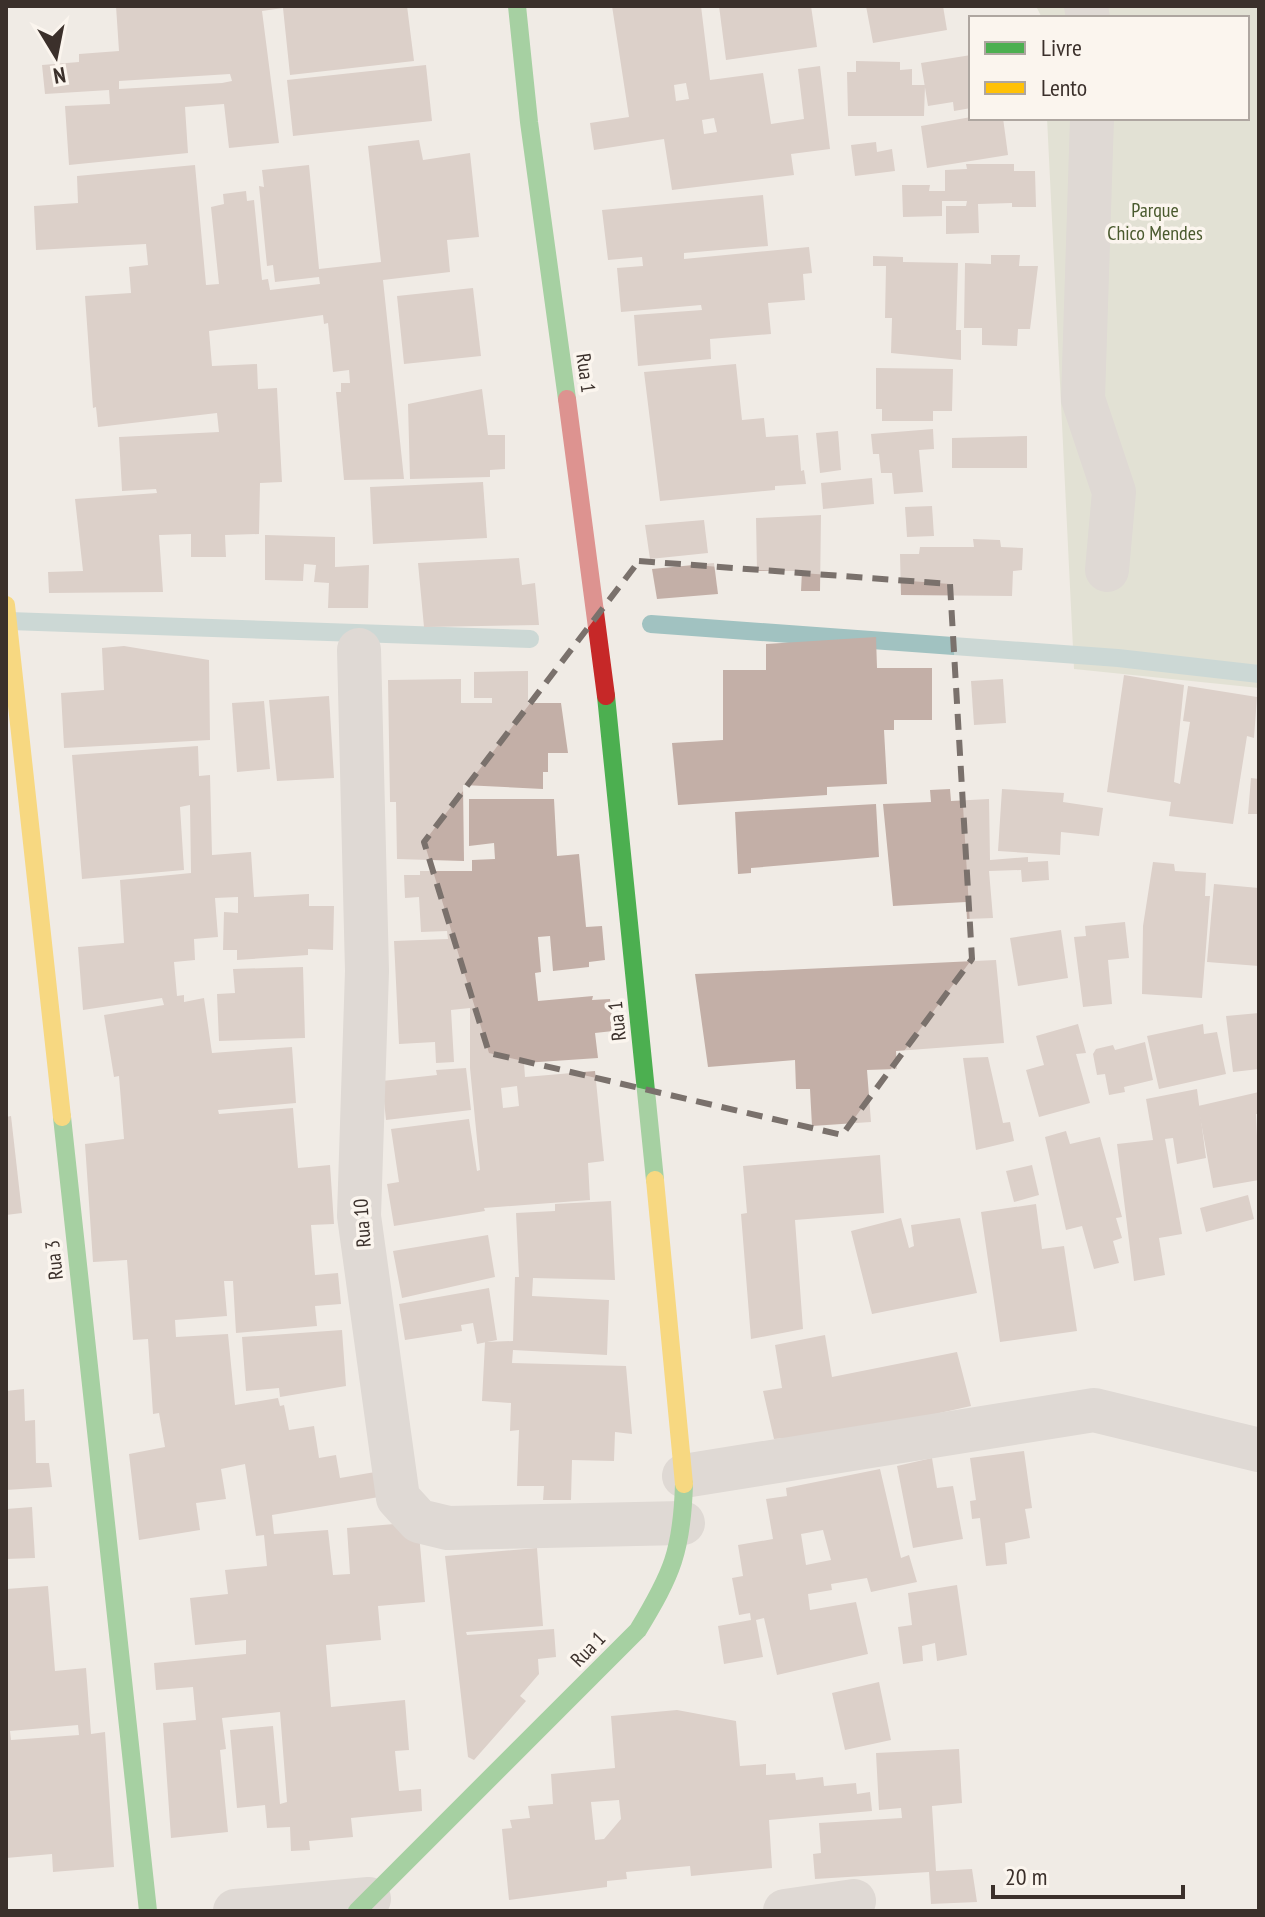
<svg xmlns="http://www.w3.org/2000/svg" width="1265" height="1917" viewBox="0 0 1265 1917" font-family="'PT Sans Narrow',sans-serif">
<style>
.green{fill:#d1d6bf}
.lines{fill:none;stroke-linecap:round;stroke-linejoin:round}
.stream{stroke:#a1c2c1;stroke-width:18}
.building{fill:#c3afa7;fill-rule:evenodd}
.street{stroke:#c9c3be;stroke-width:44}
.fast{stroke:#4caf50;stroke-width:18}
.slow{stroke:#ffc107;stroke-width:18}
.jam{stroke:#c62828;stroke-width:18}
.marked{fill:none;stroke:#7a716c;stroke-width:6;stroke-dasharray:16 10;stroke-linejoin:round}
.labels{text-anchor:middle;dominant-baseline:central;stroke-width:7;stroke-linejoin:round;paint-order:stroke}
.park-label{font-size:20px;fill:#4a5a2e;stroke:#fbf5ee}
.street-label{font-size:20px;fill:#3b302b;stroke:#fbf5ee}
</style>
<rect width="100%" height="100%" fill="#f0ebe5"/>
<path class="green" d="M1036,6H1259V688L1074,669L1047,118H1247V18H1042Z"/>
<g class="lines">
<g class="stream">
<path d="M9,621L530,639"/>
<path d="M651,624L1118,658L1259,674"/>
</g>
</g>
<g class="building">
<path d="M116,6H407L414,61L290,75L283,8L262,11L279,143L229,148L224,104L185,107L188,153L69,165L65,106L110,104L109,90L45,94L42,65L79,62V54L119,51ZM230,74L232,81L222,83L119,89V81Z"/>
<path d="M612,6H701L710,80L763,73L771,124L804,119L798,69L820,66L830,149L791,154L794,175L672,190L664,139L594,150L590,123L629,117ZM686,83L689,99L676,101L674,85ZM714,118L717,132L704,134L702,120Z"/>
<path d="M719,6H811L817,47L726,60Z"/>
<path d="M866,6H943L947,30L873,43Z"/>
<path d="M971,55V108L954,111L953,102L928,106L921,63Z"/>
<path d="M856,61L900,62V70L912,69V85H925L924,116H848L847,72H856Z"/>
<path d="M426,65L432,121L293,136L287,80Z"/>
<path d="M971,117L1003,118L1008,155L927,168L921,126Z"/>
<path d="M419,140L423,160L470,153L479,237L447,240L450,272L383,280L404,479L344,480L336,392H341V383H350L349,370L333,372L328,323L324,324L323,315L209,331L212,366L257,364L258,389L277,388L282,482L260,483L259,534L225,535L226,557H191V534L159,535L163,592L49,593L48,572L83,571L75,499L157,493L156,489L122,491L119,437L219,432L217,413L98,427L96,407L93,408L85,296L131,293L129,267L148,265L146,244L36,250L34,206L78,203L77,176L195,165L206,285L219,284L211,207L224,204L223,194L246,191L247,201L254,200L262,280L268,279L270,290L320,284L319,277L275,282L273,265L267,266L259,186L264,187L262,170L309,165L319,269L381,262L368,146Z"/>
<path d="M876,142L877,152L892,149L895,171L855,176L851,145Z"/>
<path d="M966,164H1014V171H1035L1036,207H1012V203L978,204L979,233L946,234V206H966L967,201H942V216L903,217L902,185H930L929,191H945V170L967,169Z"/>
<path d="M763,195L768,246L684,253V259L809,247L812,273L803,274L805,300L768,303L771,334L710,339L711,359L638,366L634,315L702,310L701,305L621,312L617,268L643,266L642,257L608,260L602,210Z"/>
<path d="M991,255H1020L1019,266H1038L1030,329H1018L1017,346L982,345V328H964L965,263L991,264Z"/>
<path d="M873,256L903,257V262L958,263L956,330H961V360L891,353L892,318H885L886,266H873Z"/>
<path d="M473,288L481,356L404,364L397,296Z"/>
<path d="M736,364L742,420L764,418L766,437L798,435L801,471L804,470L806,484L775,486V490L660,501L644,372Z"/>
<path d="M876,368L953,369L952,411H933V421H882V409H876Z"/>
<path d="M482,389L488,435H505V469L490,470V477L410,479L408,404Z"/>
<path d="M933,429L934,449L919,450L923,492L894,494L892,473H881L879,454H873L871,434Z"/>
<path d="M838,431L841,470L820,473L816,433Z"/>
<path d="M1027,436V468H952V438Z"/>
<path d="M872,478L874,504L823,509L821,483Z"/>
<path d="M483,482L487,538L373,544L370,487Z"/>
<path d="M932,506L934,536L907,537L905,507Z"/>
<path d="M821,515L820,591H801L802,571H757L756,518Z"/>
<path d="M704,520L708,553L650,559L645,525Z"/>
<path d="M265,535L335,537V567L369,565L368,608H328L329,583L314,582L316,565L304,564L303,581L265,580Z"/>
<path d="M973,539L1000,540L1001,547L1023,548L1022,570L1013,571L1012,596L901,595L900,554H919L920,547H974Z"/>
<path d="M519,558L522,585L535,583L539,625L424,627L418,563Z"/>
<path d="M714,563L718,594L657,599L652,569Z"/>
<path d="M876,637L877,668H932V720H894V730H884L887,784L827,787V795L678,805L672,743L723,740V670H766V644Z"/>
<path d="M124,646L209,660L210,740L64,748L61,693L104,690L102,648Z"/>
<path d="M528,671V703H561L568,753H548V772H543V789L463,785L464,861L397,859L396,802H390L388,680L461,679V703H492V698H474V672Z"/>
<path d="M1124,675L1184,685L1174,782L1180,784L1190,722L1183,721L1188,686L1257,697L1254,738L1247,736L1233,824L1169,816L1171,802L1107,792Z"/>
<path d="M1003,679L1006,723L974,725L971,681Z"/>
<path d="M329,696L334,778L277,781L269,700Z"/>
<path d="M264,701L270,769L237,772L232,703Z"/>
<path d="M198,746L199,776L210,775L212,855L251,852L254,897L309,894V906H334L333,950L308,949V955L237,960V950H223L224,912L238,913V897L215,898L218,937L194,939L195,960L174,962L177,996L184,995V1002L204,998L212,1053L292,1047L296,1103L218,1110L219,1114L293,1108L298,1168L330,1165L334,1224L311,1225L315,1275L338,1273L341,1304L315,1306L317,1326L236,1333L233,1281H224L227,1316L175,1320L176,1337L228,1334L235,1405L278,1398L280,1406L284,1405L289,1430L314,1426L319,1458L336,1455L340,1478L381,1471L385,1496L272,1515L274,1534L328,1530L333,1575L350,1574L347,1528L418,1522L425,1602L378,1606L381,1640L326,1645L331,1707L405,1700L409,1750L395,1751L399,1791L421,1789L422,1811L351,1818L353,1837L309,1841L310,1850L291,1851L290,1827L267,1828L265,1805L237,1808L230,1730L273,1726L280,1804L287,1802L280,1712L222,1718L226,1749L220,1750L228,1832L171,1838L163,1723L196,1720L193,1687L156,1690L154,1663L246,1654V1640L195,1645L190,1598L228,1594L225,1570L267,1566L264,1535L256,1536L245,1464L221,1469L226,1499L196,1503L200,1530L139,1540L129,1454L165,1447L159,1413L153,1414L148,1339L133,1340L127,1260L93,1262L85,1144L124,1139L119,1076L114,1077L104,1015L164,1005L162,998L83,1010L78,947L124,943L120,880L191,873L190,805L180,807L184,870L82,879L72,755Z"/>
<path d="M1251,778L1259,779V814H1248Z"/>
<path d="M950,789L951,801L989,799L990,860L1028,857V862L1048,861L1049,880L1022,882L1021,870L989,871L993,918L967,919L966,902L893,906L883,804L931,802L930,790Z"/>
<path d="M1002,789L1064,793L1063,802L1103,808L1099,836L1061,832L1060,855L998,851Z"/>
<path d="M469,799H554L557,856L579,854L586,927L602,926L605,960L589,962V967L553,971L550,936L538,937L541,972L535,973L538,1001L593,996L592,1000L610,999L613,1031L595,1033L598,1058L524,1063L525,1077L595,1071L604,1161L588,1163L590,1200L484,1208L485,1211L394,1226L387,1184L399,1182L391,1129L469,1119L477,1171L480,1170L470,1068V1008L451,1010L454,1062L436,1063L435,1042L399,1044L394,941L448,939L447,931L421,932L419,897L405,898L404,875H420V871H472V860L495,859L494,843L469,846ZM517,1086L519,1106L503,1108L501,1088Z"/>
<path d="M876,804L879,857L751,868V873L738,874L735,812Z"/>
<path d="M1153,862L1174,864L1175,871L1206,873L1205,896H1210L1202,998L1142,994L1143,926Z"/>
<path d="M1214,884L1259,888V966L1207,962Z"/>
<path d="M1125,922L1129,958L1108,960L1112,1004L1083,1007L1074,937L1086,936L1085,926Z"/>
<path d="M1061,930L1068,978L1018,986L1010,938Z"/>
<path d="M996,960L1004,1043L896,1051L897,1069L867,1070L871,1122L812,1126L810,1089H796L795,1060L708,1067L695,974Z"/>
<path d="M303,967L305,1038L219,1041L217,994L235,993L233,969Z"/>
<path d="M1259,1013V1069L1233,1072L1226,1016Z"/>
<path d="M1078,1024L1086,1053L1076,1054L1090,1103L1039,1117L1026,1070L1044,1065L1036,1036Z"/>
<path d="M1203,1024L1204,1034L1217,1032L1226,1074L1159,1089L1147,1036Z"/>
<path d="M1145,1042L1153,1080L1124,1087L1125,1092L1109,1095L1105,1074L1097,1075L1093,1054L1096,1049L1113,1045L1115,1050Z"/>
<path d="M988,1057L1003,1123L1010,1122L1014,1141L976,1150L963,1058Z"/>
<path d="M466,1068L471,1110L386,1120L382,1081L437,1075L436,1070Z"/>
<path d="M1197,1089L1206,1158L1177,1164L1173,1138L1165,1139L1182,1234L1159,1238L1165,1275L1134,1281L1117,1144L1153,1140L1146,1099Z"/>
<path d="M1259,1092V1114H1256L1259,1180L1213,1188L1198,1106Z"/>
<path d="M11,1116L22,1213L6,1215V1117Z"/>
<path d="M1066,1131L1070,1144L1100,1137L1122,1217L1116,1218L1122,1238L1113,1241L1119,1263L1094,1269L1082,1226L1066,1230L1045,1137Z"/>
<path d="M880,1155L884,1213L795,1220L803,1329L751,1339L741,1214L747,1213L743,1166Z"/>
<path d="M1032,1165L1039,1195L1014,1202L1006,1171Z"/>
<path d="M1248,1195L1254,1219L1206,1232L1200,1208Z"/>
<path d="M611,1201L615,1280L533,1278L532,1296L609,1300L607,1355L513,1350L512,1363L626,1366L632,1434L615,1432L614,1461L572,1460L571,1500H543L544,1486H517L519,1430L510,1431L511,1403L482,1401L485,1342L513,1341L515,1277H519L516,1213L555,1211V1204Z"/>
<path d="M1036,1204L1042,1249L1064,1246L1077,1331L1000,1342L981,1212Z"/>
<path d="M901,1218L909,1248L914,1246L911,1225L960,1218L977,1293L872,1314L851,1231Z"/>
<path d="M488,1235L495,1277L402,1298L393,1251Z"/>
<path d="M489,1288L497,1340L477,1344L473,1323L461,1325L462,1331L405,1340L399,1304Z"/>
<path d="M342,1330L346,1386L280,1397L279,1388L246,1391L242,1337Z"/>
<path d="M825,1335L832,1377L957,1352L971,1406L850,1433L774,1439L763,1391L782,1388L775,1345Z"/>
<path d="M24,1389L25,1421L35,1420L36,1463H49L52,1487L6,1490V1391Z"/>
<path d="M1024,1451L1032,1508L1025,1509L1030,1538L1005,1543L1007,1564L986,1566L980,1518L972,1519L970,1501L976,1500L970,1458Z"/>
<path d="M932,1458L937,1488L953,1486L963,1539L913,1548L897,1466Z"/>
<path d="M880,1469L901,1558L909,1555L917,1582L871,1592L867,1578L831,1584L832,1590L808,1594L810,1610L856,1602L868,1654L777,1675L764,1618L756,1620L763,1657L724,1664L718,1626L751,1620L750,1613L739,1615L732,1578L743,1576L738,1545L773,1539L766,1499L787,1496L786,1488ZM823,1530L831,1560L806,1565L801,1534Z"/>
<path d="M32,1507L35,1558L6,1559V1509Z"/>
<path d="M537,1548L543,1626L466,1632L467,1635L554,1629L556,1657L538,1659L539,1674L520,1696L526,1701L474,1760L468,1757L445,1556Z"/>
<path d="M957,1585L967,1655L937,1661L935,1643L922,1646L923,1661L903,1664L898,1627L912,1625L908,1593Z"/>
<path d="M48,1586L55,1671L86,1668L91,1734L105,1732L114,1867L53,1872L52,1854L6,1858V1589ZM78,1725L79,1735L11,1740L10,1731Z"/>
<path d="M879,1682L891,1740L845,1750L832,1693Z"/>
<path d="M677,1710L736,1721L740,1766L766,1764V1775L795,1773L796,1780L823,1777L824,1786L856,1783L857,1794L870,1792L872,1811L769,1820L772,1868L691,1876L690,1866L626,1872L627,1879L607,1881V1887L509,1900L502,1829L512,1828L510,1820L530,1818L528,1806L553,1804L551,1774L615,1768L611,1716ZM619,1800L621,1819L604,1839L595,1840L591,1802Z"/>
<path d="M959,1749L962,1803L932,1806L936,1871L972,1869L977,1902L931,1904L929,1872L815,1879L813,1854L821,1853L819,1823L902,1818L901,1808L879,1810L876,1753Z"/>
</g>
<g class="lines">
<g class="street">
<path d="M1086,6L1088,18"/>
<path d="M1092,118L1083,399L1114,492L1107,570"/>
<path d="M359,650L367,971L359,1216L398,1498L419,1521L448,1528L683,1523"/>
<path d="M684,1476L1094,1410L1259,1450"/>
<path d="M235,1911L369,1899"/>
<path d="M785,1911L854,1901"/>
</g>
<g class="fast">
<path d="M517,6L529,122L567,399"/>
<path d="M606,696L655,1180"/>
<path d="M62,1117L148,1911"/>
<path d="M357,1911L638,1630C672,1574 682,1551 684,1484"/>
</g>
<g class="slow">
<path d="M6,605L62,1117"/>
<path d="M655,1180L684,1484"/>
</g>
<path class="jam" d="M567,399L606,696"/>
</g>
<path d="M0 0H1265V1917H0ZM639,561L950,584L972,959L842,1135L489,1053L424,842Z" fill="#f0ebe5" fill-opacity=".55" fill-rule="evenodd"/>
<path class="marked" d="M639,561L950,584L972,959L842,1135L489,1053L424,842Z"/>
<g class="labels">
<g class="park-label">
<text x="1155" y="210">Parque<tspan x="1155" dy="23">Chico Mendes</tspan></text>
</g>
<g class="street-label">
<text transform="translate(586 373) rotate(82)">Rua 1</text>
<text transform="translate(617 1021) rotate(-96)">Rua 1</text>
<text transform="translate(362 1223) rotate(-94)">Rua 10</text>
<text transform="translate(54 1260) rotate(-96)">Rua 3</text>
<text transform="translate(588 1649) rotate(-46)">Rua 1</text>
</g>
</g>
<rect width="1265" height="1917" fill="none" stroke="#3b302b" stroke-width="16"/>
<rect x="969" y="16" width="280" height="104" fill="#fbf5ee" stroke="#aea6a0" stroke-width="2"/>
<rect x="985" y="42" width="40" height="12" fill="#4caf50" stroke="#aea6a0" stroke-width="2"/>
<text x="1041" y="56" font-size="24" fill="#3b302b">Livre</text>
<rect x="985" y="82" width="40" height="12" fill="#ffc107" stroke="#aea6a0" stroke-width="2"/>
<text x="1041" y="96" font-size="24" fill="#3b302b">Lento</text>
<g transform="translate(56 56) rotate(170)" stroke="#fbf5ee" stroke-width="6" paint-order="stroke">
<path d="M0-6L14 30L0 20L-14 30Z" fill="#3b302b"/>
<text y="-12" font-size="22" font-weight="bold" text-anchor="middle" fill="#3b302b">N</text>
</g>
<path d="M993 1885v12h190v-12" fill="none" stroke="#3b302b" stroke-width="4"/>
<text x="1005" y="1885" font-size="24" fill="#3b302b" stroke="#fbf5ee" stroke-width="6" paint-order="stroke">20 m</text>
</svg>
